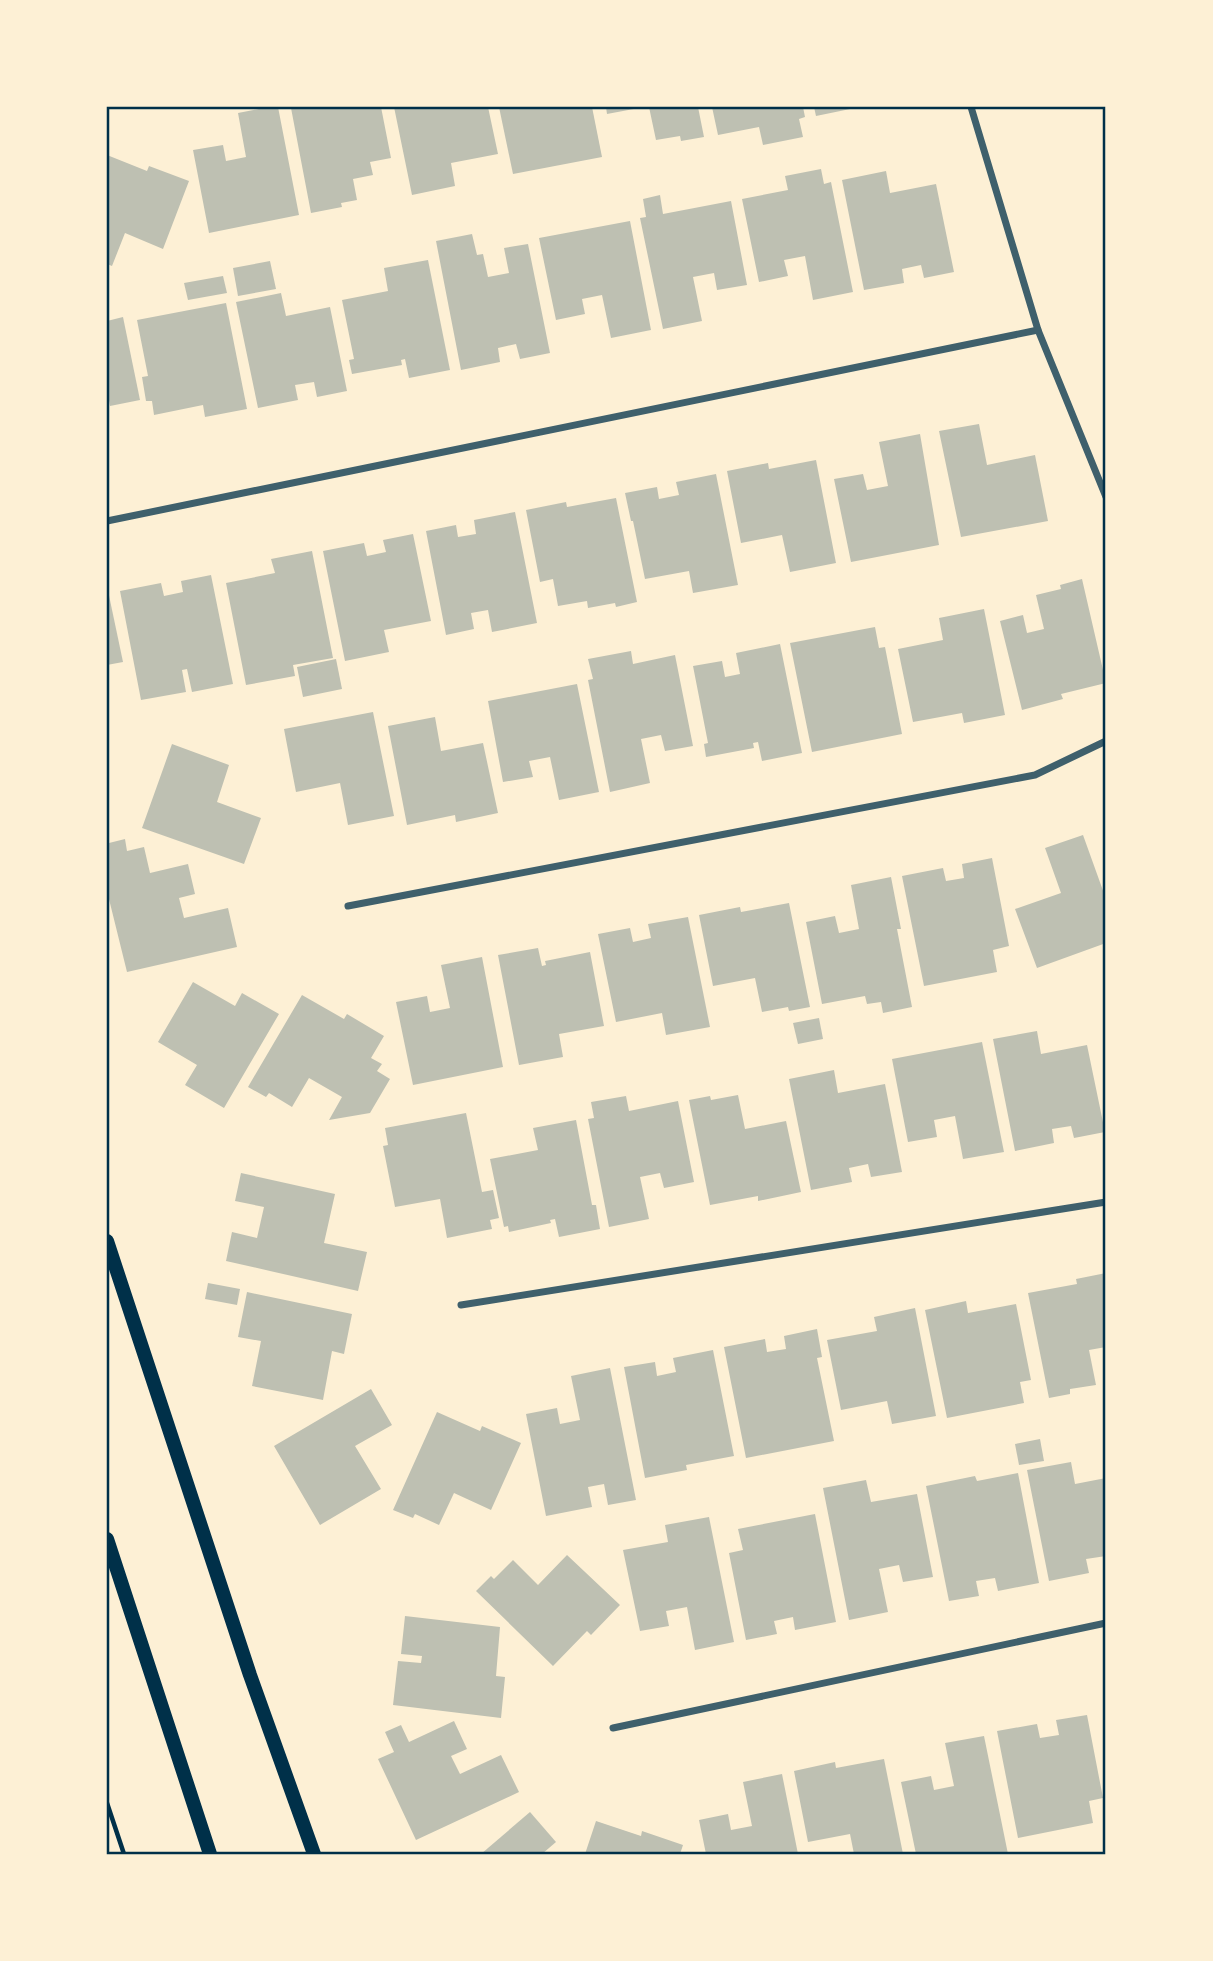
<svg xmlns="http://www.w3.org/2000/svg" width="1213" height="1961" viewBox="0 0 1213 1961" font-family="'Golos Text',sans-serif">
<style>
.building{fill:#bec0b2}
.lines{fill:none;stroke-linecap:round;stroke-linejoin:round}
.path{stroke:#003049;stroke-width:4.5}
.minor{stroke:#3f606c;stroke-width:7}
.secondary{stroke:#003049;stroke-width:14}
.neatline{fill:none;stroke:#003049;stroke-width:2.5}
</style>
<rect width="100%" height="100%" fill="#fdf0d5"/>
<g class="building">
<path d="M269,107H278L299,215L209,233L193,150L223,145L226,161L246,157L238,113Z"/>
<path d="M298,107H381L391,158L370,162L373,175L353,179L357,200L341,203L342,207L311,213L291,108Z"/>
<path d="M394,107H488L498,154L451,163L455,186L412,195Z"/>
<path d="M499,107H592L602,157L513,174Z"/>
<path d="M606,107H639V108L607,114Z"/>
<path d="M649,107H698L704,137L681,141L680,136L656,140Z"/>
<path d="M712,107H803L805,117L799,119L803,137L763,145L759,127L718,135Z"/>
<path d="M814,107H855V108L816,116Z"/>
<path d="M107,155L147,171L149,166L189,181L163,249L125,233L112,266L107,264Z"/>
<path d="M821,169L824,184L831,182L853,292L813,300L805,256L784,260L788,276L759,282L742,199L788,190L785,176Z"/>
<path d="M886,171L890,193L936,184L954,272L924,278L921,265L902,269L904,283L864,290L842,180Z"/>
<path d="M660,195L663,214L731,201L747,285L717,290L714,273L693,277L702,321L663,329L640,218L646,217L643,199Z"/>
<path d="M630,221L651,330L611,338L602,295L582,299L585,314L556,320L539,238Z"/>
<path d="M472,234L477,255L483,254L488,277L509,273L504,248L528,244L550,353L520,359L516,344L498,348L500,362L461,370L436,241Z"/>
<path d="M428,260L450,370L409,378L405,359L401,360L402,365L352,374L349,360L354,359L342,300L388,291L384,268Z"/>
<path d="M270,261L276,289L238,296L233,268Z"/>
<path d="M223,276L227,293L188,300L184,283Z"/>
<path d="M281,293L286,316L330,307L347,391L317,397L314,382L295,385L298,400L258,408L236,302Z"/>
<path d="M226,303L247,409L205,417L203,405L154,415L152,401H146L142,377L148,376L137,320Z"/>
<path d="M123,317L140,400L110,406L107,389V321Z"/>
<path d="M979,424L987,465L1035,455L1048,521L961,537L939,431Z"/>
<path d="M920,434L939,545L851,562L834,479L863,474L867,490L888,486L879,442Z"/>
<path d="M816,460L836,563L790,572L782,535L741,543L727,471L768,463L769,469Z"/>
<path d="M716,474L738,585L693,593L689,571L645,579L633,521H631L625,493L657,487L659,499L679,495L676,482Z"/>
<path d="M616,498L637,602L616,607L615,603L588,608L587,601L558,606L553,579L540,582L526,510L566,502L567,507Z"/>
<path d="M515,512L537,623L492,632L488,610L471,613L474,629L446,635L426,531L456,525L458,537L476,534L474,520Z"/>
<path d="M413,534L431,621L384,630L389,652L345,661L323,551L364,543L367,556L386,552L383,540Z"/>
<path d="M312,551L333,658L293,665L295,676L246,685L226,583L275,573L271,559Z"/>
<path d="M211,575L233,684L192,692L187,669L182,670L186,692L141,700L120,591L161,583L164,596L183,592L181,581Z"/>
<path d="M1082,579L1106,683L1061,694L1063,699L1022,710L1000,621L1023,615L1027,633L1044,629L1036,595L1061,589L1060,585Z"/>
<path d="M107,586L123,662L107,665Z"/>
<path d="M984,609L1005,715L964,723L962,713L913,722L898,649L943,640L939,618Z"/>
<path d="M875,627L879,648L885,647L902,734L812,752L790,643Z"/>
<path d="M780,644L802,753L762,761L758,742L753,743L754,748L706,757L704,744L708,743L693,666L722,661L725,677L740,674L736,653Z"/>
<path d="M631,651L633,664L675,655L693,746L665,751L661,735L641,739L650,783L610,792L588,680L593,679L588,659Z"/>
<path d="M336,659L342,689L303,697L297,667Z"/>
<path d="M577,684L599,792L559,800L550,757L529,761L533,777L503,782L488,701Z"/>
<path d="M373,712L394,816L348,825L340,783L296,792L284,729Z"/>
<path d="M435,717L441,751L483,743L498,813L456,822L455,815L407,825L388,726Z"/>
<path d="M172,744L229,765L217,802L261,818L244,864L142,828Z"/>
<path d="M1083,835L1106,899V943L1037,968L1015,909L1061,893L1045,848Z"/>
<path d="M107,838L109,843L125,839L127,851L144,847L150,873L188,864L195,894L179,898L184,918L228,908L237,947L127,972L107,891Z"/>
<path d="M992,858L1009,946L993,950L997,972L924,986L902,876L943,868L946,881L964,878L962,864Z"/>
<path d="M891,877L901,929H897L912,1007L883,1013L881,1002L867,1004L865,996L822,1004L806,922L835,916L839,933L859,929L851,885Z"/>
<path d="M789,903L810,1007L789,1011L788,1007L762,1012L755,978L713,986L699,915L740,907L741,912Z"/>
<path d="M688,917L710,1027L666,1035L662,1013L616,1022L598,934L630,928L633,942L651,938L648,924Z"/>
<path d="M538,948L542,966L546,965L545,961L590,952L604,1026L559,1034L563,1057L519,1065L498,955Z"/>
<path d="M482,957L503,1067L413,1085L396,1002L427,996L430,1012L450,1008L441,965Z"/>
<path d="M193,982L235,1006L242,993L279,1014L224,1108L185,1085L197,1065L158,1042Z"/>
<path d="M302,995L344,1019L347,1014L384,1036L371,1058L382,1064L377,1071L390,1079L370,1113L329,1120L342,1097L309,1078L292,1107L269,1093L266,1097L248,1087Z"/>
<path d="M819,1018L823,1039L798,1044L793,1023Z"/>
<path d="M1037,1031L1041,1054L1087,1045L1105,1132L1074,1138L1071,1126L1052,1129L1054,1143L1015,1151L993,1039Z"/>
<path d="M982,1042L1004,1152L963,1159L955,1116L934,1120L937,1137L908,1142L892,1059Z"/>
<path d="M834,1070L838,1093L885,1084L902,1172L871,1177L868,1164L849,1168L852,1182L811,1190L789,1079Z"/>
<path d="M738,1095L745,1129L786,1121L801,1192L758,1201V1196L710,1205L689,1100L710,1096L711,1100Z"/>
<path d="M626,1096L629,1111L678,1101L694,1182L664,1188L660,1173L640,1177L649,1219L609,1227L588,1119L594,1118L591,1102Z"/>
<path d="M466,1113L482,1192L493,1190L499,1218L490,1220L492,1229L447,1238L440,1199L395,1207L383,1146L388,1145L385,1128Z"/>
<path d="M576,1120L592,1205H596L600,1229L559,1237L555,1219L550,1220L551,1223L509,1232L508,1226L504,1227L490,1159L538,1150L533,1128Z"/>
<path d="M241,1173L335,1194L324,1243L367,1252L358,1291L226,1261L232,1232L257,1238L264,1207L235,1201Z"/>
<path d="M1106,1273V1347L1089,1350L1096,1385L1070,1389V1394L1049,1398L1028,1293L1077,1284L1076,1279Z"/>
<path d="M208,1283L240,1289L237,1305L205,1299Z"/>
<path d="M247,1292L352,1314L344,1354L332,1351L323,1400L252,1386L261,1341L238,1337Z"/>
<path d="M966,1301L968,1313L1016,1304L1031,1380L1020,1382L1024,1403L947,1418L925,1310Z"/>
<path d="M915,1308L936,1416L892,1424L887,1401L841,1410L827,1340L877,1331L874,1317Z"/>
<path d="M817,1329L822,1357L817,1358L834,1441L746,1458L724,1347L765,1339L767,1352L786,1349L784,1336Z"/>
<path d="M713,1350L734,1456L686,1465L687,1470L645,1478L624,1367L655,1362L657,1376L676,1372L673,1358Z"/>
<path d="M610,1368L636,1500L608,1505L604,1484L588,1487L592,1507L546,1516L526,1414L557,1408L560,1424L580,1420L571,1376Z"/>
<path d="M371,1389L392,1425L355,1446L381,1489L320,1525L274,1446Z"/>
<path d="M437,1412L480,1431L482,1426L521,1443L491,1510L454,1493L439,1525L415,1514L413,1518L393,1510Z"/>
<path d="M1040,1439L1044,1461L1019,1465L1015,1444Z"/>
<path d="M1071,1462L1075,1484L1106,1478V1556L1086,1559L1089,1573L1049,1581L1027,1470Z"/>
<path d="M1018,1473L1039,1583L998,1591L995,1578L976,1581L979,1596L949,1601L926,1486L975,1476L977,1481Z"/>
<path d="M866,1480L871,1502L917,1494L933,1577L903,1582L899,1565L879,1569L888,1612L849,1620L823,1488Z"/>
<path d="M815,1514L836,1622L795,1630L793,1617L774,1621L777,1634L746,1640L729,1553L743,1550L738,1529Z"/>
<path d="M709,1517L734,1642L695,1650L687,1607L666,1611L669,1626L640,1631L623,1550L668,1542L665,1525Z"/>
<path d="M567,1555L620,1605L591,1635L587,1631L553,1666L476,1591L491,1576L494,1579L513,1560L538,1585Z"/>
<path d="M405,1616L500,1627L496,1676L505,1677L501,1718L393,1705L398,1661L421,1663L422,1656L401,1654Z"/>
<path d="M1087,1715L1103,1798L1089,1801L1093,1823L1018,1838L997,1731L1037,1724L1040,1738L1059,1735L1056,1720Z"/>
<path d="M454,1721L467,1749L451,1756L460,1774L501,1755L519,1792L416,1840L378,1759L394,1752L385,1732L401,1725L409,1742Z"/>
<path d="M984,1736L1008,1854H916L901,1782L931,1776L934,1790L954,1786L945,1743Z"/>
<path d="M884,1759L903,1854H854L850,1834L808,1842L794,1771L835,1762L836,1768Z"/>
<path d="M782,1774L798,1854H706L699,1820L728,1814L731,1830L752,1826L743,1782Z"/>
<path d="M530,1812L556,1842L542,1854H481Z"/>
<path d="M596,1821L641,1836L642,1831L683,1845L680,1854H585Z"/>
</g>
<g class="lines">
<path class="path" d="M107,1803L124,1854"/>
<g class="minor">
<path d="M971,107L1038,330L1106,497"/>
<path d="M107,521L1038,330"/>
<path d="M348,906L1035,775L1106,741"/>
<path d="M461,1305L1106,1202"/>
<path d="M613,1728L1106,1623"/>
</g>
<g class="secondary">
<path d="M107,1241L250,1675L314,1854"/>
<path d="M107,1539L210,1854"/>
</g>
</g>
<rect width="1213" height="1961" fill="none" stroke="#fdf0d5" stroke-width="217"/>
<rect x="108" y="108" width="996" height="1745" class="neatline"/>
</svg>
